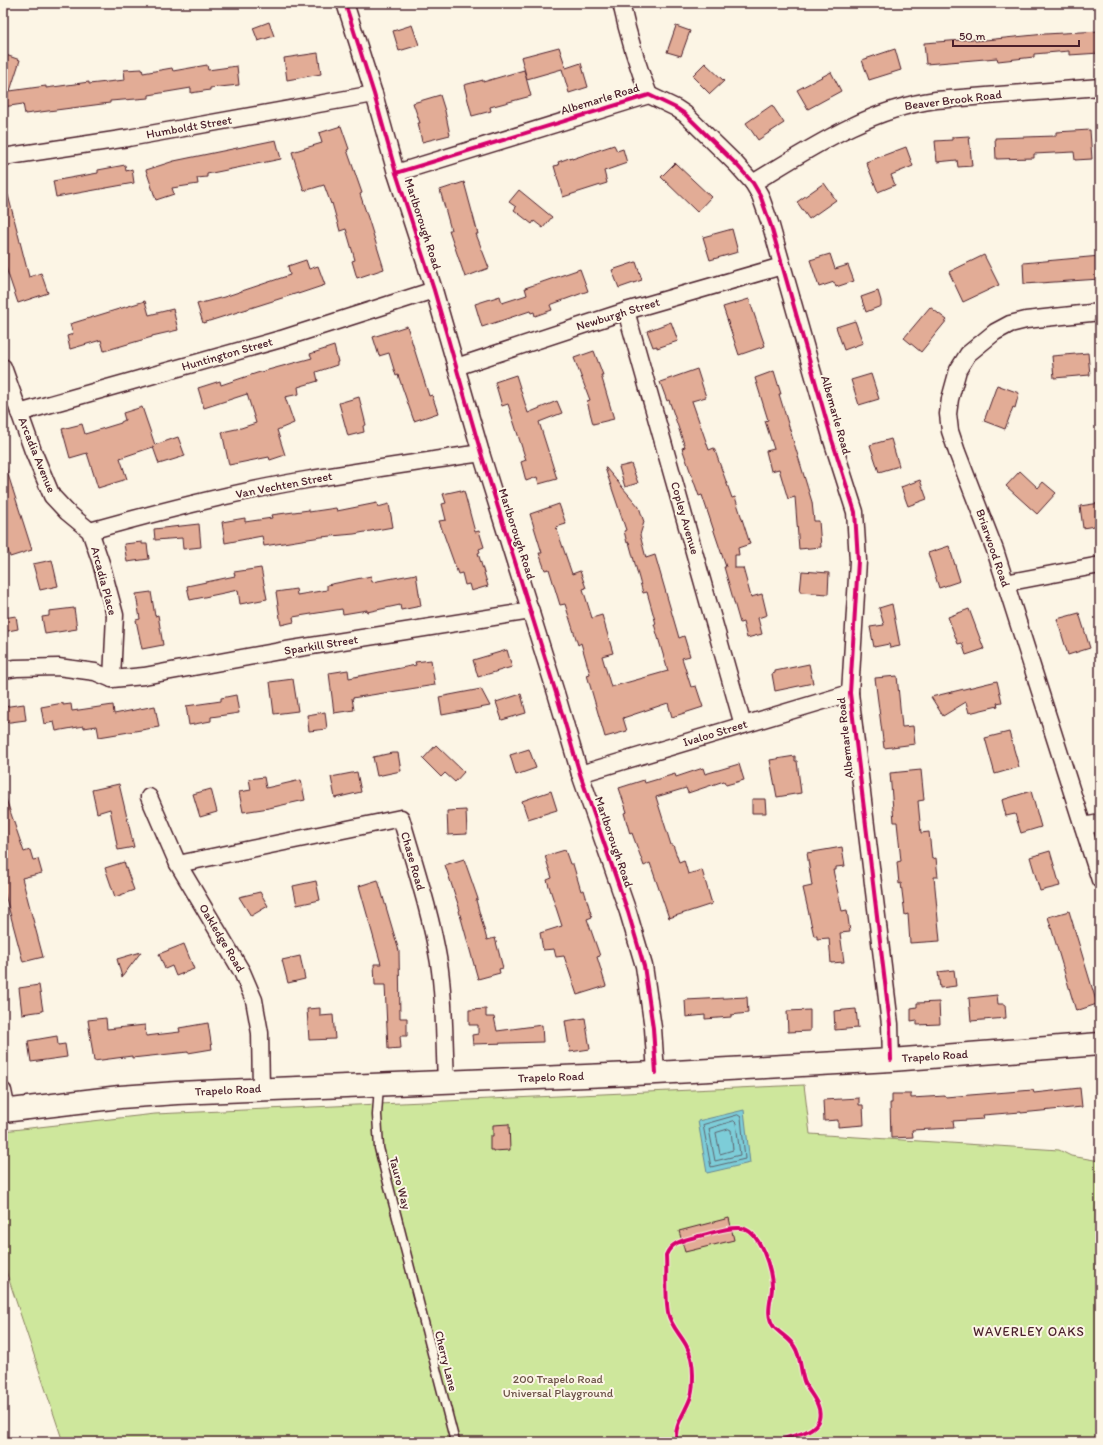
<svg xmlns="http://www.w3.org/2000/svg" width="1103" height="1445" viewBox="0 0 1103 1445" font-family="Itim,sans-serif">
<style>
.green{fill:#cee79c;stroke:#8c8364}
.water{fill:#7dcdd8;stroke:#698793}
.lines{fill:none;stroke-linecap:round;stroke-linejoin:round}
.shore{stroke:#5e6570;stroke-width:1}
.building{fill:#e2ac96;stroke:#4a1f2b}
.lane-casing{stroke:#4a1f2b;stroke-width:11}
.street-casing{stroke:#4a1f2b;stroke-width:19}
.secondary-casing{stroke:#4a1f2b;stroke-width:25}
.lane{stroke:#fcf5e5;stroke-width:8}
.street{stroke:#fcf5e5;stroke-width:16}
.secondary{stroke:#fcf5e5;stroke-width:22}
.cycleway-casing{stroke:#fcf5e5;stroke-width:6}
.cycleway{stroke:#d6006c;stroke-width:4}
.labels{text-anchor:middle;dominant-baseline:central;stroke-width:4;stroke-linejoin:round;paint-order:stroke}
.street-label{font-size:12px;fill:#4a1f2b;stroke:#fcf5e5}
.park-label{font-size:12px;fill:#6b5147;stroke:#fcf5e5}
.neighbourhood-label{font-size:13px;letter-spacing:1px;fill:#4a1f2b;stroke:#fcf5e5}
</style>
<rect width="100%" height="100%" fill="#fcf5e5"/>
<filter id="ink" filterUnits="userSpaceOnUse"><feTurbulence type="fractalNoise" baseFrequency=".025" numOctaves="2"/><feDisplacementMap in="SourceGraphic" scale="8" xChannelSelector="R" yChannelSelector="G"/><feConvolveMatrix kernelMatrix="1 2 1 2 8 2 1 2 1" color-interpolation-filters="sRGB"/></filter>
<g filter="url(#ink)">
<path class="green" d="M804,1085L810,1134L1059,1150L1071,1156L1100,1161V1442H63L3,1262V1131L155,1114Z"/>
<path class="water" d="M744,1110L750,1163L707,1173L698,1121Z"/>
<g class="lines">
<g class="shore">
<path d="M738,1115L741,1117L745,1159L711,1167L703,1125Z"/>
<path d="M734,1121L736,1123L740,1155L715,1161L709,1129Z"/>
<path d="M729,1129L731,1130L733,1150L720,1154L716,1133Z"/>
</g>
</g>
<g class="building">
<path d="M269,22L274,36L258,41L253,28Z"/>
<path d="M412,25L419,45L399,51L393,31Z"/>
<path d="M676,26L690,31L681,56L667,52Z"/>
<path d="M1100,31V53L1069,55V51L1034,54V57L998,61L997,58L926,64L924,43L975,39V41L1045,34Z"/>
<path d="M559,47L566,68L581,63L588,87L569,93L562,69L527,79L521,57Z"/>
<path d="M895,49L901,70L869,80L862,60Z"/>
<path d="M318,53L321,74L287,80L284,58Z"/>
<path d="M3,54L20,60L10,91L46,86V88L89,82V84L125,80L124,70L142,69L143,73L172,68L173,71L207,65L208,70L237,66L239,85L210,88V90L191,93V88L149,95V98L110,101V103L25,114L23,104L3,107Z"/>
<path d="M705,63L724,81L710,94L692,76Z"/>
<path d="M524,70L531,96L490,107L491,111L472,116L464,85L483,80V82Z"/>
<path d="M831,72L841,91L808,109L797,90Z"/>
<path d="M440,95L445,111L450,135L422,142L418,123H420L413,103Z"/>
<path d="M772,105L784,123L758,140L746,123Z"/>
<path d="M341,126L349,149L347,150L362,193L360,194L369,221L384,269L357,278L352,261L355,260L346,229L340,231L332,203L331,204L324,185L304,191L292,152L322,143L319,133Z"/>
<path d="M1090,130L1092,159L1075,160L1074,152L1034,154V158L996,159L995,138L1056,136V132Z"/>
<path d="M969,136L972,166L958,167L957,160L937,162L935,141L952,140V137Z"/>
<path d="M276,140L281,159L207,174V177L197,178L198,184L172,188L174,194L156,200L146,170L174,161Z"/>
<path d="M614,145L617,151L623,149L627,163L604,171L607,183L563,197L554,166L559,165L558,162L572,157V159Z"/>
<path d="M906,147L913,166L891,175L895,185L878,192L866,162Z"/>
<path d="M675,163L711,197L697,212L661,177Z"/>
<path d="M125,165L126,171L132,169L134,183L56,197L53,181L98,173V170Z"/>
<path d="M464,182L478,234H476L489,268L465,277L449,230H451L440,190Z"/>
<path d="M824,183L836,200L809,219L797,202Z"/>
<path d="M519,190L552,217L543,228L534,221L532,224L514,210L516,207L509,202Z"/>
<path d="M8,195L29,277L41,273L48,293L18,303L5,265H3V196Z"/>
<path d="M732,229L738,252L710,260L703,237Z"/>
<path d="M830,254L835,269L848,265L854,281L836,287L834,282L819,287L810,260Z"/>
<path d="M984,255L999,285L963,302L949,272Z"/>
<path d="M1100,256V279L1024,284L1023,263Z"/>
<path d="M306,260L309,269L318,266L325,285L298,294V293L203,323L197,304L224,297L290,275L288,266Z"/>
<path d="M636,262L642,280L619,288L612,270Z"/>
<path d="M580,269L588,291L550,305L552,310L535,316L534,312L531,313L530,311L482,327L475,304L500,296L502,303L527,295L525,288Z"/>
<path d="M878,291L881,301V306L866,312L861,297Z"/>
<path d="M749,299L765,346L739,355L723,307Z"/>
<path d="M145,301L149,315L173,309L178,330L152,336V337L104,351L101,340L70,349L67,336L73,334L70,324Z"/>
<path d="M930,307L947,320L921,352L904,338Z"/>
<path d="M855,321L863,343L844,350L836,327Z"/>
<path d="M671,322L678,341L657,348V346L653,347L647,331Z"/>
<path d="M407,326L429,396L432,395L438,413L414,421L398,375L396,376L389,353L379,356L373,337Z"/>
<path d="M334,346L338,362H337V365L316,372L318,381L298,387L299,394L285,397L294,423L277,430L285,455L270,460L269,457L229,465L222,432L241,428L256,423L247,394L204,408L198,388L220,381L221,385L257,373L312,358L310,354Z"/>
<path d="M594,351L603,375H601L614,419L593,424L587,401L590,400L574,358Z"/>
<path d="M1088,353L1090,375L1054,378L1052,356Z"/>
<path d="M697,369L706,397L692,401L709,450L714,448L732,498L735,497L750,544L738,548L739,555H735V568H743L751,597L762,594L767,615L758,618L762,634L747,638L743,622L740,623L724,567H726L702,495L699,496L682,448L685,447L669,400L667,401L660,382Z"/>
<path d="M774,371L781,394H779L812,502L814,521H819L821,547L799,549L795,497L788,499L779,469L771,471L766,451L774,449L765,421L768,420L755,378Z"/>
<path d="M871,374L879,399L859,405L851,380Z"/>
<path d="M516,375L528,413L557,401L562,413L539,422L557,479L539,484L537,477L526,481L521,462L526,460L508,404L502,406L495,382Z"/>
<path d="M997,385L1019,393L1015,408L1013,407L1005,429L984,421Z"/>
<path d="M359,397L366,425L363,426L364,432L348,436L339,403Z"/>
<path d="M142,407L155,445L178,437L185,456L159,464L153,447L120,458L127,479L98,488L87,453L70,458L62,429L82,424L85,434L121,423V422L125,420L123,413Z"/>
<path d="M891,439L899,466L879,472L870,445Z"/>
<path d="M631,464L638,483L625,487L619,467Z"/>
<path d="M5,465L32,550L10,557L8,550L3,552V466Z"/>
<path d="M605,468H606L639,507L644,522L640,535L646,558L655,555L679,638L684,636L690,656L682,658L691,687L696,686L703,707L672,717L668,703L623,718L627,731L605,737L587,675L590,674L581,643L578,645L565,604L560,605L549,569L545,570L539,553H542L530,514L559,504L566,524L556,527L572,574L580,571L586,588L583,589L592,618L602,615L613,653L602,656L611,687L668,671L654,624H656L647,592L643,593L629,542L627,543L624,531L626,530Z"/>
<path d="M1020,471L1038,488L1043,482L1056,493L1037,514L1006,486Z"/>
<path d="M920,480L927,499L908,506L901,487Z"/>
<path d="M461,490V492L464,491L475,532L479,531L484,547L479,549L480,552L478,553L488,586L471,591L469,584L465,585L462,573L458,574L439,521L446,520L442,504L446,503L443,494Z"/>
<path d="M377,503L378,507L389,504L393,527L354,534L321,537L264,546L262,536L225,543L222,522L245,518V522L272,518L271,515L309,510V512L336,508L337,511Z"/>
<path d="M1100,503V525L1083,528L1080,506Z"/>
<path d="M199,524L201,547L183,549L182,538L155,540L154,529Z"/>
<path d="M142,542V544H147L149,559L127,562L124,544Z"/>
<path d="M949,546L960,581L939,588L928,553Z"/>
<path d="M52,560L58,586L40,590L33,564Z"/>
<path d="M261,568L267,599L240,604L238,590L190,600L187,586L235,576L234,572Z"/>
<path d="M802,571L829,573L828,594L800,592Z"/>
<path d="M416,574L421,606L401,610L400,605L367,612V610L343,614L342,609L293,617L294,622L281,625L276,592L296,589L297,595L327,590V585L371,576L372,582Z"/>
<path d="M151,592L155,616L158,615L163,645L142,649L136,620L140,619L136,594Z"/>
<path d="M892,604L900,646L890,648L889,644L874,647L870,627L884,625L879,608Z"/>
<path d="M74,608L77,629L45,634L42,617L49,616V611Z"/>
<path d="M969,609L984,649L966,655L962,643L958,644L948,617Z"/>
<path d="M1079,613L1090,648L1068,655L1057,619Z"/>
<path d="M16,616L18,629L3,632V618Z"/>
<path d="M507,650L512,667L478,677L473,660Z"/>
<path d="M431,660L435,685L352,698L354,710L334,713L329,673L348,670L349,678L416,665L415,662Z"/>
<path d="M809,664L813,683L775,691L772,674L775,673V671Z"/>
<path d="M897,676L902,727L913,726L915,744L884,748L875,678Z"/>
<path d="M293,679L298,711L274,714L270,682Z"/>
<path d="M997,681L1002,702L997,703L998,706L969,713L966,702L943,716L931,697Z"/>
<path d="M481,689L490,706L442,715L439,697Z"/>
<path d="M521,694L526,713L502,720L496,702Z"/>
<path d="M236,695L239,713L211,717V721L189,725L186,706L221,701V698Z"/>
<path d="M63,703V705L71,704L72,711L113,705L114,714L155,706L159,727L99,737L97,726L84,728V726L56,731L54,722L44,724L41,707Z"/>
<path d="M24,704L26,720L3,723V707Z"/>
<path d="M325,712L327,729L309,731L307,715Z"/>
<path d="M1009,732L1019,767L995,774L985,738Z"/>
<path d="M436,745L464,772L455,782L445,773L441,777L423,759Z"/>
<path d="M529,749L536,768L516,775L510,755Z"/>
<path d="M392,753H398L401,771L377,776L373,757Z"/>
<path d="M795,756V761H797L801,793L777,797L770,760Z"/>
<path d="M739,764L744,780L726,785L724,781L688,793L686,788L656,797L671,845H673L679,862L684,860L688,874L702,870L712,904L669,918L650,863L644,866L632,833L630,834L624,813L627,812L619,788L644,780L645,783L675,774L676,777L703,768L705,774Z"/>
<path d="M921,770L924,800L918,801L921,833L929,832L932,859L936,858L938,877H934L940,941L910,943L908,914L905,915L901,883L899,884L897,862L901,861L897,822H894L890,773Z"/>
<path d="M357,772L361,792L335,798L331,777Z"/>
<path d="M264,777L266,788L301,780L305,800L269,808L243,812L239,792L251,790L249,779Z"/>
<path d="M119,784L134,847L118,850L110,809L97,813L92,790Z"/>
<path d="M211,789L217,812L200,817L193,794Z"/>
<path d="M551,791L557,810L528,819L522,801Z"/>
<path d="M1031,791L1041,827L1021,833L1015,814L1006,816L1002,800Z"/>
<path d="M3,799H6L24,852L30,850L33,860L38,859L42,873L22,878L43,957L23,962L3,887Z"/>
<path d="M752,799H765L766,813H752Z"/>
<path d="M466,810L467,834L448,835L447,811Z"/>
<path d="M842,847L845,866L836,867V870H833L842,911L847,910L850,932L840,933L844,962L831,963L829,938L817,939V936H814L803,888L812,886L807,853Z"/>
<path d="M565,850L570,864H573L581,891L584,890L592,917L587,919L600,956L597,957L606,986L577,995L564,956L556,957L554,949L543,950L540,933L562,926L547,880L552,878L545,856Z"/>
<path d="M1050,851L1060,886L1040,891L1030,857Z"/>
<path d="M464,859L478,899L476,900L487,940L495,938L503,968L499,969L500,973L478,979L459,911L460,910L445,865Z"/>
<path d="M124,862L134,890L115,897L105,868Z"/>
<path d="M378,880L399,951L400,1018H407V1036H400L401,1048L388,1049L385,985H375L374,964H381L359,886Z"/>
<path d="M316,881L320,900L297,905L293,886Z"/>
<path d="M260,892L268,906L251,916L239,897Z"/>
<path d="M1069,911L1097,1004L1076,1011L1048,917Z"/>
<path d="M184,944L194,969L176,976L172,966L165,969L159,954Z"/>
<path d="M141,952L122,977L117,959Z"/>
<path d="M300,956L305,979L288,983L282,960Z"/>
<path d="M954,970L956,986L940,988L938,972Z"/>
<path d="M39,985L43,1011L22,1014L19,988Z"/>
<path d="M997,995L998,1004H1005L1006,1018L971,1021L969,998Z"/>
<path d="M747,997L748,1013L731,1015V1017L705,1019V1015L686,1017L685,1000Z"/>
<path d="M939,1002L940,1024L917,1025V1020L911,1021V1008L917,1007V1003Z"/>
<path d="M320,1008V1016L333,1015L335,1039L309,1040L307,1009Z"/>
<path d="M486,1009V1017H494L497,1031L542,1025L543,1042L473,1044L472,1035L478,1034V1025H469V1010Z"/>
<path d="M856,1009L858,1028L835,1030L834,1011Z"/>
<path d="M810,1010V1031L788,1032L787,1011Z"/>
<path d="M106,1018L107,1029L145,1025L146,1036L180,1032L179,1028L208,1023L212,1049L188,1053V1052L132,1058V1056L94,1061L88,1020Z"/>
<path d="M585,1018L590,1049L570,1052L565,1021Z"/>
<path d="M57,1036L58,1045L65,1044L67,1057L31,1062L28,1041Z"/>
<path d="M1080,1088L1082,1107L1021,1113V1112L983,1115L984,1119L953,1121L954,1128L912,1130L913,1137L891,1138L890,1103H892V1094H911V1098L945,1096V1097L1033,1090L1034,1093Z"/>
<path d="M859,1098V1105H863L864,1125L838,1127V1120L824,1121L823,1100Z"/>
<path d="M509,1124L510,1150L493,1151V1150H490V1136H493V1125Z"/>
<path d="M729,1218L734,1240L685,1252L679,1231Z"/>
</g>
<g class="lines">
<defs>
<path id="lane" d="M379,1085L377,1115L379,1148L455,1442"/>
<g id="street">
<path d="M345,3L374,94L396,173L434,290L481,453L556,693L580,774L628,912L644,966L653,1028L656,1073"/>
<path d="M621,3C628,35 637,65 649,95"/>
<path d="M3,157L128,138L374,94"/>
<path d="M396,173L649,95L676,108L685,114L736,164L753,183L760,195L771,226L832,440L855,512L858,561L850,693L890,1024L891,1060"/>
<path d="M753,183C811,148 868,109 936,100L1100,87"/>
<path d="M626,311L743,725"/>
<path d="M1100,312L1026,320L1010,324L995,332L968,354L958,370L950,399L948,414L950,431L957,452L995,550L1100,880"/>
<path d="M3,367L33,451L52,496L67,512L90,531"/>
<path d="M456,367L626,311L782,266"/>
<path d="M19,413L281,339L434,290"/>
<path d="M90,531C161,511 233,492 306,480C364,470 422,462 481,453"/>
<path d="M90,531L101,563L115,615L112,679"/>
<path d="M1005,583L1100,565"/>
<path d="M3,670L16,668L58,667L95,672L112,679L144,676L280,651L531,611"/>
<path d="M580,774L850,693"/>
<path d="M149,797L178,864L242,972L254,1000L260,1033L261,1088"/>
<path d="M1083,826L1100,823"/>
<path d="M178,864L401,818C415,866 431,914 439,963C445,1002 444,1042 446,1081"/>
<path d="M3,1091L7,1110"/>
</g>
<path id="secondary" d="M3,1111L120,1097L177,1093L656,1073L891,1060L1100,1044"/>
</defs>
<use href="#lane" class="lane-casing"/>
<use href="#street" class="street-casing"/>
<use href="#secondary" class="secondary-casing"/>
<use href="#lane" class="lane"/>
<use href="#street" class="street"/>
<use href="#secondary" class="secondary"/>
<defs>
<g id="cycleway">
<path d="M345,3L374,94L396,173L434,290L481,453L556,693L580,774L628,912L644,966L653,1028L656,1073"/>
<path d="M396,173L649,95L676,108L685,114L736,164L753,183L760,195L771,226L832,440L855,512L858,561L850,693L890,1024L891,1060"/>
<path d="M677,1442C672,1427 687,1410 691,1396C693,1389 693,1382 693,1375C693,1364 691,1354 686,1345C680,1334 671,1326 668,1313C665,1296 667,1273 666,1255C672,1241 685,1240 699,1236C712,1233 727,1227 740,1228C760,1229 773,1272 772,1289C771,1301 765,1315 774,1327C780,1334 789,1338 794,1346C801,1356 800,1369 804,1381C808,1393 823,1404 819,1419C815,1434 787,1436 775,1442"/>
</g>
</defs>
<use href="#cycleway" class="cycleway-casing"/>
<use href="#cycleway" class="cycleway"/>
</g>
</g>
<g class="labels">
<g class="street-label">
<text transform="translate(600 99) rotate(-17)">Albemarle Road</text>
<text transform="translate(953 100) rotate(-7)">Beaver Brook Road</text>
<text transform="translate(189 127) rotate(-10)">Humboldt Street</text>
<text transform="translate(423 224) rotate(72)">Marlborough Road</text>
<text transform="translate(618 314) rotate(-17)">Newburgh Street</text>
<text transform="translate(227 354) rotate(-16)">Huntington Street</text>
<text transform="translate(836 415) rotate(74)">Albemarle Road</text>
<text transform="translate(37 455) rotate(68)">Arcadia Avenue</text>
<text transform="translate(284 485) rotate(-11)">Van Vechten Street</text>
<text transform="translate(685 518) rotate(74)">Copley Avenue</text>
<text transform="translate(517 534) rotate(72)">Marlborough Road</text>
<text transform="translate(993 548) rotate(71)">Briarwood Road</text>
<text transform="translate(104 581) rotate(75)">Arcadia Place</text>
<text transform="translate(321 645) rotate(-9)">Sparkill Street</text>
<text transform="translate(715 733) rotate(-17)">Ivaloo Street</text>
<text transform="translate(845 738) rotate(-96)">Albemarle Road</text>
<text transform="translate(614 842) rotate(71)">Marlborough Road</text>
<text transform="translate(413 861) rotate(74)">Chase Road</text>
<text transform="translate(222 938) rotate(59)">Oakledge Road</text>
<text transform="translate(935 1056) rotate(-4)">Trapelo Road</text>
<text transform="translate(551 1077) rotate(-2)">Trapelo Road</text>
<text transform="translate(228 1090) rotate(-3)">Trapelo Road</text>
<text transform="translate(400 1183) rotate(75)">Tauro Way</text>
<text transform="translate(446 1361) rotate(76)">Cherry Lane</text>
</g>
<g class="park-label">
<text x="558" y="1379">200 Trapelo Road<tspan x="558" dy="14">Universal Playground</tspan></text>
</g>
<g class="neighbourhood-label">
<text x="1029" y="1331">WAVERLEY OAKS</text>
</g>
</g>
<rect width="1103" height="1445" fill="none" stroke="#fcf5e5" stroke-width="16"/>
<rect x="8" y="8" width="1087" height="1429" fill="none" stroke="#4a1f2b" stroke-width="1.5" filter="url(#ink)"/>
<path d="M953 40v6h126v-6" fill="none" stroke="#4a1f2b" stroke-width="2"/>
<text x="959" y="40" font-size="12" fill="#4a1f2b" stroke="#fcf5e5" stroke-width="3" paint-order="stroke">50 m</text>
</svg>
